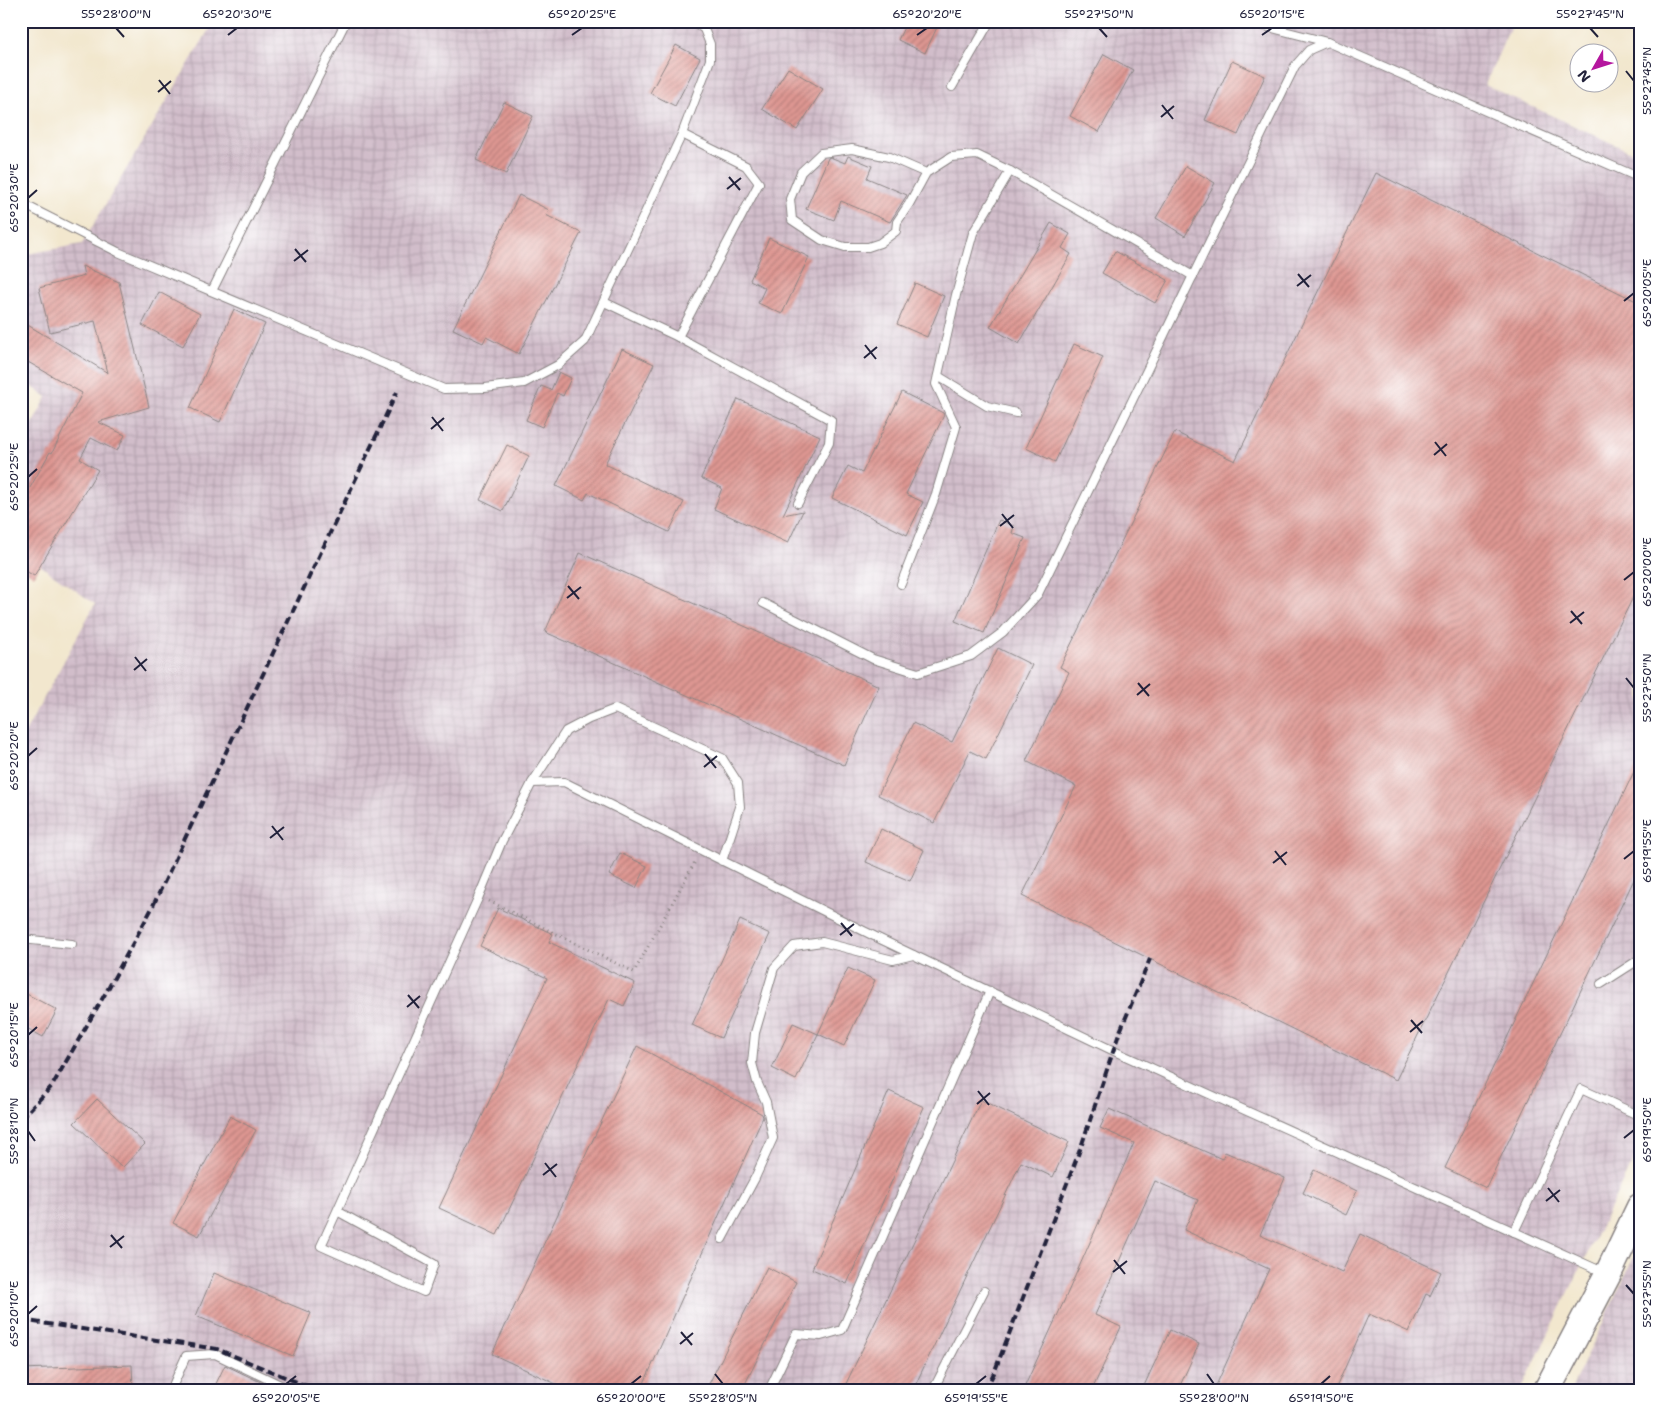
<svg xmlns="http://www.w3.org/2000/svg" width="1661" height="1411" viewBox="0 0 1661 1411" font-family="'Shantell Sans',sans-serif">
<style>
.industrial{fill:url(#industrial-grid)}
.building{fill:url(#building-hatch)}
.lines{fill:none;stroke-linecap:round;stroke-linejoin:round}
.service-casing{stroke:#8a8484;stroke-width:10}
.primary-casing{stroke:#8a8484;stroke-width:29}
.path{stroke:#8a8484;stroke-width:3;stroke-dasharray:1 4;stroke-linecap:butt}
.service{stroke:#fff;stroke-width:8}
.primary{stroke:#fff;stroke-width:26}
.rail{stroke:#22223b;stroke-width:4;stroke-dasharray:8 4;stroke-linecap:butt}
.ticks{fill:none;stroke:#22223b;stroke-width:2}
.neatline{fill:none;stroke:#22223b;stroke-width:2}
.ticks-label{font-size:12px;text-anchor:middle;fill:#22223b}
</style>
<defs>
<pattern id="industrial-grid" width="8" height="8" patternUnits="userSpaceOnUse" patternTransform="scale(1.25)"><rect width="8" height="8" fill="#d1bdca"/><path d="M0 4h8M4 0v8" fill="none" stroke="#b3a2ae"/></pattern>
<pattern id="building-hatch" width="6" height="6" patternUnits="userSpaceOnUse" patternTransform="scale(1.25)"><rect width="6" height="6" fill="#de9792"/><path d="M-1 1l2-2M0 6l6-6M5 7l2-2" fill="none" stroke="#b47b78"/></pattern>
</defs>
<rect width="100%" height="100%" fill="#fff"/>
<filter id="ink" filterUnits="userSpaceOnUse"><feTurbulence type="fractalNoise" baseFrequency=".02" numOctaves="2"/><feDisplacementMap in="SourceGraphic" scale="10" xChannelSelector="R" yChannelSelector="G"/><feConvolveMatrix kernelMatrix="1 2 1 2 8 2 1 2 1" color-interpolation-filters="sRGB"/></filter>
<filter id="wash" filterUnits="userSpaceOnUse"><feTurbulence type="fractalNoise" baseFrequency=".0096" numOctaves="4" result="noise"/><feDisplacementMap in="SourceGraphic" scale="20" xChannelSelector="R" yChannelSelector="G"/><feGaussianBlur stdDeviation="1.12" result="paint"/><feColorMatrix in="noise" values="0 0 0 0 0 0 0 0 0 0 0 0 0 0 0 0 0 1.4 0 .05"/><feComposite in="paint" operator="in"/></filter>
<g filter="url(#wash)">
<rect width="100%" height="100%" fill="#f2e7ce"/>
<g class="industrial">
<path d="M214,21H1513L1485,85L1640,156V1146L1521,1390H21V740L95,604L21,552V445L47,397L21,379V255L82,244Z"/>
<path d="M1640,1244V1390H1571L1630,1265Z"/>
</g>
<g id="blocks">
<g class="building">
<path d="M907,21H940L925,53L898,40Z"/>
<path d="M676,45L700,58L675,106L650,93Z"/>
<path d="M1104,54L1133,70L1099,132L1070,116Z"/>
<path d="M1232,61L1265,76L1238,135L1205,120Z"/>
<path d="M788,68L823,89L797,130L762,109Z"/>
<path d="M504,102L533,116L506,174L476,160Z"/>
<path d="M848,156L872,166L867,178L907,195L890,222L841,201L834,220L806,209L828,158L830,157L845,163Z"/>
<path d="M1186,166L1215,183L1185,236L1156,218Z"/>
<path d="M1376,173L1640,303V583L1396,1080L1022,896L1076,786L1026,761L1069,672L1060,667L1175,432L1235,461Z"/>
<path d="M519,195L549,210L546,215L581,233L519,354L486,337L483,343L453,329Z"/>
<path d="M1051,223L1070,234L1062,248L1071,254L1019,344L990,327Z"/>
<path d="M769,238L809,257L782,314L758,303L765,288L750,280Z"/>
<path d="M1115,251L1168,280L1155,303L1102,273Z"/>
<path d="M82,266L119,282L149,407L98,422L125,435L117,451L91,438L80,459L98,470L34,576L21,568V504L50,452L52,453L82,393L21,358V321L108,373L95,321L50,332L39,288L84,276Z"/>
<path d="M915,283L944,296L927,337L897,324Z"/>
<path d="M159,292L200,314L183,346L142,325Z"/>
<path d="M234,309L265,324L220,422L190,408Z"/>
<path d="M1074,344L1103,357L1055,462L1026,448Z"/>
<path d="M622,349L654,364L605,464L684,502L669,532L588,493L584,500L556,486Z"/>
<path d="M559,372L571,378L563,396L557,393L542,427L526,420L541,386L551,390Z"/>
<path d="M902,392L943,413L944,415L906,494L923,502L907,535L832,498L848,466L862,473Z"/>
<path d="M738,399L820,436L783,515L803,511L788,543L714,509L722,488L701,478Z"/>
<path d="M507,445L529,456L503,511L480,500Z"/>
<path d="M999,520L1014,526L1012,533L1025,538L984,633L955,621Z"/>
<path d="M580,553L879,686L844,765L545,632Z"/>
<path d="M998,648L1032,665L986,759L970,751L934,823L878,795L913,723L952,742Z"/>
<path d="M1640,759V867L1486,1188L1445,1168Z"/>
<path d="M881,829L924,850L910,881L866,862Z"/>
<path d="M620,853L647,866L636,888L609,875Z"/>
<path d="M498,908L553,934L549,942L635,983L624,1006L609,999L497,1235L439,1208L547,978L480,946Z"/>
<path d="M740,920L770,934L721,1038L692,1025Z"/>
<path d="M848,968L875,980L844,1046L818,1034Z"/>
<path d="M21,991L57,1010L43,1037L21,1025Z"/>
<path d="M793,1023L818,1034L796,1080L772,1068Z"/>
<path d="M637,1046L762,1114L763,1117L641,1390H569L492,1354Z"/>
<path d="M889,1091L924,1107L847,1284L812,1269Z"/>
<path d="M97,1099L145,1144L122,1168L74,1123Z"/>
<path d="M981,1100L1069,1142L1053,1177L1021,1162L913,1390H843Z"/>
<path d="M1109,1109L1222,1159L1225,1152L1285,1178L1260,1235L1342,1272L1360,1234L1441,1272L1430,1296L1426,1294L1409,1332L1369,1314L1335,1390H1214L1269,1269L1184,1230L1198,1200L1155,1181L1095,1315L1121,1327L1092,1390H1023L1064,1301L1134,1143L1100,1128Z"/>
<path d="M230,1116L256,1130L199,1236L173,1223Z"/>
<path d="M1314,1170L1357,1191L1346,1215L1303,1193Z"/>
<path d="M767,1267L796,1282L742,1390H706Z"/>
<path d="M214,1273L311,1313L293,1356L196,1316Z"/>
<path d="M1170,1330L1199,1344L1178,1390H1142Z"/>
<path d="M132,1365L133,1390H21V1369Z"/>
<path d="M225,1365L277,1390H213Z"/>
</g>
</g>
</g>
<g filter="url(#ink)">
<use href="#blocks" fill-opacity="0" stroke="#8a8484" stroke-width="1"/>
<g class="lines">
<defs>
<g id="service">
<path d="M1245,21L1327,42"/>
<path d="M952,87L990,21"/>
<path d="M926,173L889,157L852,149L821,153L801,172L790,199L792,220L822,240L845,247H868L880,243L896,231L897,222L909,204L926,173L951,157L977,155L1010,171L1193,276"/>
<path d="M21,203L118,252L444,389L485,388L524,383L558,365L585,341L682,134L710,60V44L704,29L693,21"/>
<path d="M212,291L346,21"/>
<path d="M604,302L678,337L831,420L829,443L798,503"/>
<path d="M678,337L759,183L746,166L682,134"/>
<path d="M938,376L987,406L1016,413"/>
<path d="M901,584L936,494L956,427L936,384L956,295L973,233L1010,171"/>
<path d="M763,603L873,659L918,673L971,656L1003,632L1038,594L1295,66L1309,50L1327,42L1640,178"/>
<path d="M532,783L566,731L589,719L615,709L722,758L738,783L740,807L722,861"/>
<path d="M21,939L72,944"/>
<path d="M1601,984L1640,959"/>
<path d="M337,1211L434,1264L424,1292L321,1246L337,1211L479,896L502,841L532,783L564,782L878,938L1114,1051L1603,1272"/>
<path d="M1514,1232L1581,1089L1640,1116"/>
<path d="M722,1239L755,1178L773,1138L766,1102L757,1082L752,1063L755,1033L774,968L794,946L822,942L893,960L913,955"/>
<path d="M171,1390L186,1356L215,1354L291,1390"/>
<path d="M769,1390L796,1334L821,1336L842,1330L990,991"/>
<path d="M933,1390L984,1291"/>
</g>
<path id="primary" d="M1547,1390L1608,1274L1640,1207"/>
</defs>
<use href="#service" class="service-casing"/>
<use href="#primary" class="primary-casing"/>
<path class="path" d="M489,901L634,972L696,860"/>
<use href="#service" class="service"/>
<use href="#primary" class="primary"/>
<g class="rail">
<path d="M21,1119L52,1086L109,987L151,910L397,392"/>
<path d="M21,1320L217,1349L316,1390"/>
<path d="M985,1390L994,1373L1081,1147L1119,1034L1150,959"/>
</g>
</g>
</g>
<path class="ticks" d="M116,28L124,37M1099,28L1107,37M1590,28L1598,37M228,35L237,28M572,35L582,28M917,35L927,28M1262,35L1272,28M1626,71L1634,81M159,80L170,94M158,92L171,81M1162,105L1173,119M1161,117L1174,106M729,177L740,190M727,189L741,178M28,198L37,190M295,249L306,262M294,261L308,250M1298,274L1309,287M1297,286L1311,275M1624,301L1634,293M865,345L876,359M864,358L877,347M432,417L443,431M431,429L444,418M1435,442L1446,456M1434,455L1447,444M28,477L37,469M1002,514L1013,528M1000,526L1014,515M1624,580L1634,572M568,586L579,599M567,598L581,587M1571,611L1582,624M1570,623L1584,612M135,657L146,671M134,670L147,659M1626,678L1634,688M1138,683L1149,696M1137,695L1150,684M705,754L716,768M28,756L37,748M704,767L717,756M272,826L283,840M270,838L284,827M1275,851L1286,865M1624,859L1634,851M1273,863L1287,852M841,923L852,936M840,935L854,924M408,995L419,1008M407,1007L420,996M1411,1020L1422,1033M1410,1032L1423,1021M28,1035L37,1027M978,1091L989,1105M977,1104L990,1093M28,1131L35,1141M1624,1138L1634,1130M545,1163L556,1177M543,1175L557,1164M1548,1188L1559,1202M1546,1201L1560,1190M111,1235L122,1248M110,1247L124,1236M1114,1260L1125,1274M1113,1272L1127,1261M1626,1285L1634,1294M28,1314L37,1306M681,1332L692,1345M680,1344L693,1333M715,1374L723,1384M1207,1374L1214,1384M286,1384L296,1376M631,1384L641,1376M976,1384L986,1376M1321,1384L1330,1376"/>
<rect width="1661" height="1411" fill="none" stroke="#fff" stroke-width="55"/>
<g transform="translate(1594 68) rotate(231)"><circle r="24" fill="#ffffff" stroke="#a7a7b1"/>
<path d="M0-4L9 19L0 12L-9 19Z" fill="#b5179e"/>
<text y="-8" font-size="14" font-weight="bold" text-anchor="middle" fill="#22223b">N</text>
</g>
<rect x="28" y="28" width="1606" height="1356" class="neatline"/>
<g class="ticks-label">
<text x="116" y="18">55°28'00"N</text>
<text x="237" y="18">65°20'30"E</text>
<text x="582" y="18">65°20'25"E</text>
<text x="927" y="18">65°20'20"E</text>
<text x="1099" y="18">55°27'50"N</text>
<text x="1272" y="18">65°20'15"E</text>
<text x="1590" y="18">55°27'45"N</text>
<text transform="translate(1647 81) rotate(-90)" y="4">55°27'45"N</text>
<text transform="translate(14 198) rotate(-90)" y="4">65°20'30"E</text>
<text transform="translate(1647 293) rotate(-90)" y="4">65°20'05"E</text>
<text transform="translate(14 477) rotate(-90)" y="4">65°20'25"E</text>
<text transform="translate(1647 572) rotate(-90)" y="4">65°20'00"E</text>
<text transform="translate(1647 688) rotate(-90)" y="4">55°27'50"N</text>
<text transform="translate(14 756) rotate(-90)" y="4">65°20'20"E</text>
<text transform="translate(1647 851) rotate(-90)" y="4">65°19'55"E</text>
<text transform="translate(14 1035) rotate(-90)" y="4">65°20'15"E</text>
<text transform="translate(1647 1130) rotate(-90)" y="4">65°19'50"E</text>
<text transform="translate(14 1131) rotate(-90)" y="4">55°28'10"N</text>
<text transform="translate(1647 1294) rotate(-90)" y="4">55°27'55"N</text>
<text transform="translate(14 1314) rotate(-90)" y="4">65°20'10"E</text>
<text x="286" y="1402">65°20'05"E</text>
<text x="631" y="1402">65°20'00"E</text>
<text x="723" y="1402">55°28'05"N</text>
<text x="976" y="1402">65°19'55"E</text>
<text x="1214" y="1402">55°28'00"N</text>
<text x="1321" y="1402">65°19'50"E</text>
</g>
</svg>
